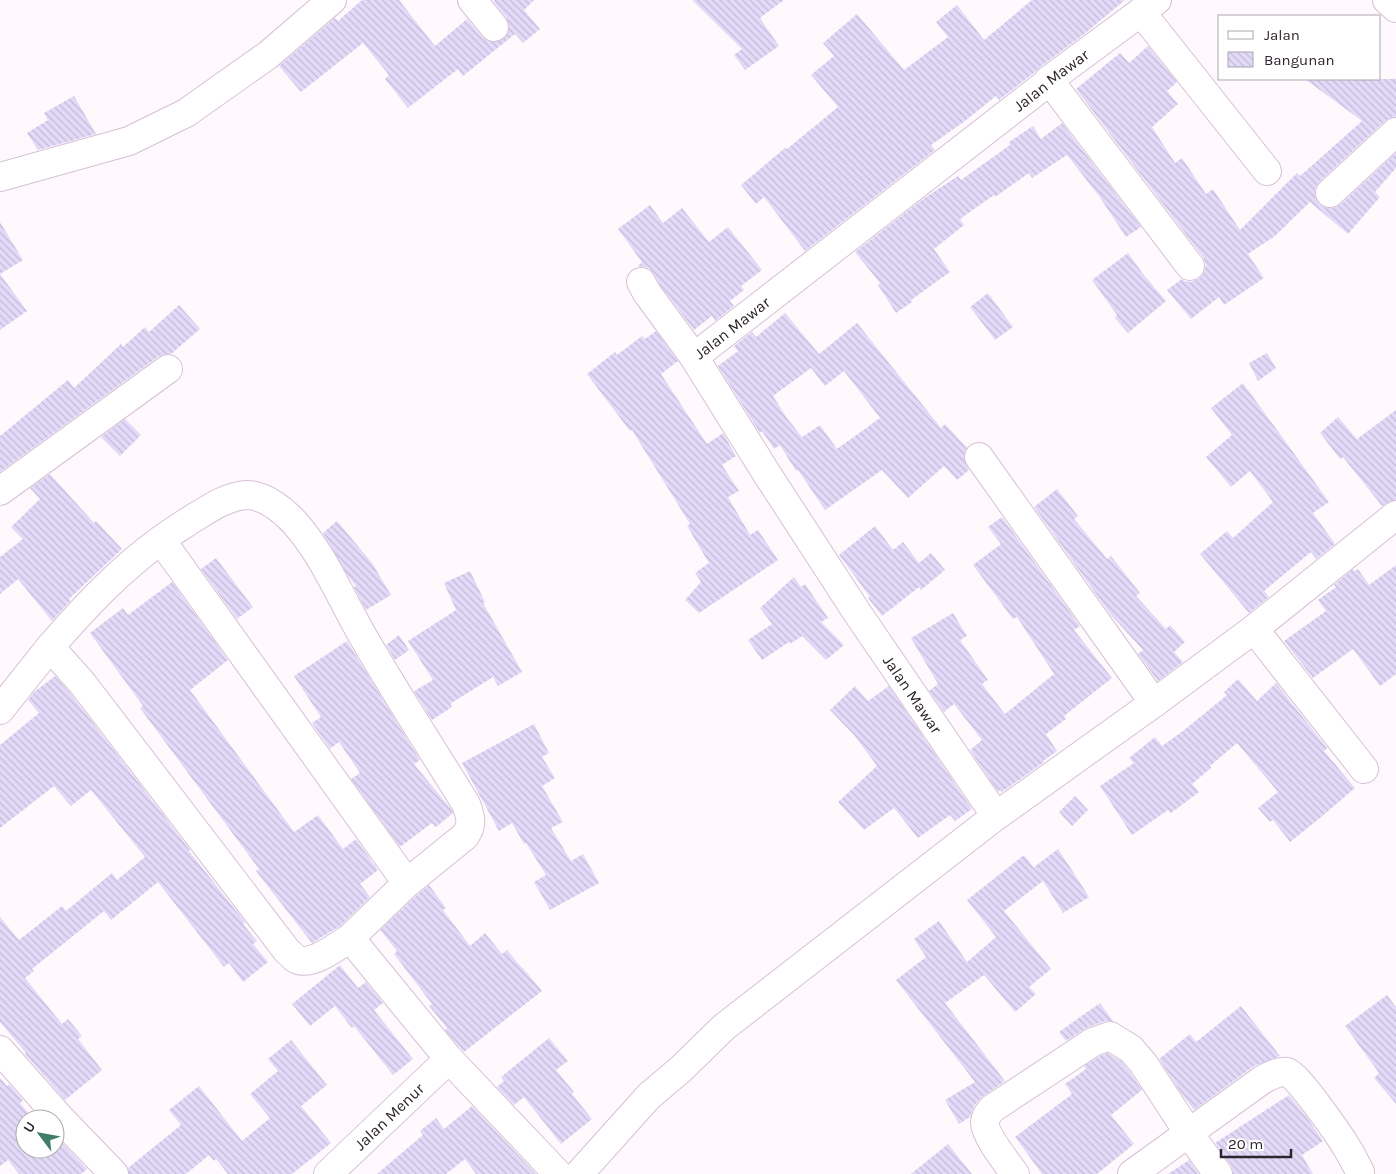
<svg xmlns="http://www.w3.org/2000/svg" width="1396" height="1174" viewBox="0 0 1396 1174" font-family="Karla,sans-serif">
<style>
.building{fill:url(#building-back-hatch);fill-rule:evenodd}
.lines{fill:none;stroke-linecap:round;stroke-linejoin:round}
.minor-casing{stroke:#d8bfd7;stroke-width:30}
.tertiary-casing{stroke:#d8bfd7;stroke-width:30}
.secondary-casing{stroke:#d8bfd7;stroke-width:30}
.minor{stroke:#fff;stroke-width:28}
.tertiary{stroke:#fff;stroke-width:28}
.secondary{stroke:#fff;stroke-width:28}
.labels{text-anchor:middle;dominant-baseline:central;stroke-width:4;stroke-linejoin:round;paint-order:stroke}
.street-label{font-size:16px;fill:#2e242d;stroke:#fff}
</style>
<defs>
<pattern id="building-back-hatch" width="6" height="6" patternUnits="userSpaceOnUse" patternTransform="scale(1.25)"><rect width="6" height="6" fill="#e2daf8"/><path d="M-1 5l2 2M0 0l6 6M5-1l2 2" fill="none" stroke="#c2bbd5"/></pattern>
</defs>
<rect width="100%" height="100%" fill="#fff9fe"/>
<g class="building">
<path d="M362,0H399L435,46L467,19L482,37L488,41L496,42L503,39L508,33L509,24L506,17L493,1L495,0H534L524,10L540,29L523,43L515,34L463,76L458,69L408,108L385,79L389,75L363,43L301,92L279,66L335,18L338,21Z"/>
<path d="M692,0H784L760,18L779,46L745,70L734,55L742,49Z"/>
<path d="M1032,0H1125L1083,35L1040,67L1035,72L999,100L996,96L965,121L931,145L935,150L805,251L764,197L756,204L741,185L785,148L787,149L838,107L811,75L834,56L823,43L857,14L904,70L948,37L936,22L957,5L984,40Z"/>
<path d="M1148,46L1177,82L1167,91L1178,104L1152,127L1175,163L1182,158L1206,194L1213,189L1240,230L1297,173L1300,176L1362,121L1305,79H1396V117H1392L1385,121L1319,182L1315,189V197L1319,204L1326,208H1334L1341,204L1396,153V168L1375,192L1380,197L1348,234L1310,202L1275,236L1248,254L1264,278L1224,305L1219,297L1191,319L1167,290L1182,279L1184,281L1191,282L1200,278L1204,272L1206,265L1203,257L1076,89L1120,53L1129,63Z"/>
<path d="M74,96L96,134L38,150L27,133L48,120L44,113Z"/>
<path d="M1062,123L1141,227L1126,237L1099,196L1067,155L1032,178L1029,173L995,197L994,195L960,219L964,225L934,249L950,272L911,300L912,302L896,313L878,285L880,283L855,252L923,199L958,176L961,180L1010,145L1009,142L1033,126L1041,139Z"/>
<path d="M650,205L663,223L682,208L709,242L728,227L762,270L741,286L744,290L730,301L734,306L715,321L712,316L694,330L660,285L654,274L649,268L638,266L642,262L618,229Z"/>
<path d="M0,222L23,260L0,274L27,311L0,330Z"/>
<path d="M1128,253L1143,274L1166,301L1128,333L1115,318L1117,315L1092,280Z"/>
<path d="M988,293L1013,327L995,340L970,307Z"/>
<path d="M179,305L200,329L171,354H166L159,356L0,472V436L68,380L74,388L121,344L123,347L145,327L149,332Z"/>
<path d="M785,313L819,354L857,323L941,428L945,424L967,448L965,451L964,459L969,470L957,480L944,466L908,498L882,470L825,510L798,470L796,471L780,445L774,449L762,431L760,433L718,366L738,351L734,346L752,332L756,337ZM811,368L825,386L844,371L880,418L837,449L820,425L802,437L787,418L773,396Z"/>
<path d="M656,331L678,361L661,374L707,444L723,433L736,456L722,465L739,491L728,497L750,535L758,530L778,560L699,613L685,600L701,582L695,573L709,563L687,526L690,524L632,430L630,431L587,374L615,352L617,355L642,336L645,339Z"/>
<path d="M1267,353L1276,368L1258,381L1249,363Z"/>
<path d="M1243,383L1329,502L1313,513L1335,544L1316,559L1311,552L1264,591L1269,597L1249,613L1200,554L1227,531L1233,538L1273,502L1250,471L1231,487L1206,457L1232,435L1211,408Z"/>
<path d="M1396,410V500L1387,503L1382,506L1343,457L1340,459L1320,433L1338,417L1357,439Z"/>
<path d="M125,419L141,435L120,456L101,437Z"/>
<path d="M50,474L94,523L96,521L122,549L69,599L71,600L52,621L18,579L0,594V557L23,539L11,527L40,499L30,488Z"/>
<path d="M1057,489L1078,516L1074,519L1107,559L1111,556L1140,593L1136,596L1166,629L1170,625L1185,642L1174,652L1183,662L1158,681L1138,654L1143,650L1111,615L1034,507Z"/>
<path d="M1002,517L1080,626L1074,630L1112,678L1064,716L1066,719L1046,734L1057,751L1043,761L1044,762L1002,792L1000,790L998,792L970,750L982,740L954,704L944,712L929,691L938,684L911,638L953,613L967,636L960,640L988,680L982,684L1005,714L1054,674L1017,617L1013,619L973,565L1001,544L988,527Z"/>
<path d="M337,521L372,563L391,595L366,610L354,587L356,586L348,576L323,533Z"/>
<path d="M875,526L893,550L903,542L919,563L931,553L945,570L921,590L919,587L882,616L868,598L870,597L839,555Z"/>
<path d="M216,558L253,607L237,619L201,569Z"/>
<path d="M1396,565V674L1380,686L1353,649L1313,678L1284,641L1326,611L1318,600L1336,587L1334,585L1353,569L1355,571L1358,569L1369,585Z"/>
<path d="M470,571L485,602L483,603L522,672L498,686L493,677L450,704L452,707L432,720L414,691L433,680L408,641L456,610L444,583Z"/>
<path d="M794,577L801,587L805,584L828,618L821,622L844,645L826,660L802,636L790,644L789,642L762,660L748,640L772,624L760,608Z"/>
<path d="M172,582L228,660L190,690L294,832L318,815L343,849L356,839L378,870L360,884L370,897L340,926L312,943L273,893L256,871L259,869L140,708L143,706L90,633L123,608L128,615Z"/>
<path d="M399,635L409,650L395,660L386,645Z"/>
<path d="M347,641L420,760L414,764L451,809L453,813L436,827L432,823L400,847L351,779L360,773L339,742L330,749L312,723L321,717L294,676Z"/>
<path d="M55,676L71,694L190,850L189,851L245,922L243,924L257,941L253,944L268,962L243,982L229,963L224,967L158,882L111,920L104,911L32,969L34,971L25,978L62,1024L68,1019L82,1036L78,1039L102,1070L65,1100L25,1054L26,1053L0,1022V917L19,940L62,906L66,911L112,873L117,880L145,857L91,790L71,806L54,786L0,828V745L39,713L28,700L34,692Z"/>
<path d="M1238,679L1257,701L1276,683L1327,748L1324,751L1355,788L1320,818L1290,842L1273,820L1270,822L1258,808L1278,792L1237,743L1210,766L1211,768L1192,784L1199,792L1171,813L1168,810L1132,835L1100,786L1134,763L1129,758L1155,737L1162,746L1183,731L1227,695L1224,692Z"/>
<path d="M855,686L868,701L889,686L972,809L955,821L950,815L918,838L894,808L864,830L838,802L877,766L854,735L830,710Z"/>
<path d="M534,724L549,753L542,757L555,778L542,786L563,822L551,828L571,861L583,854L599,883L550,910L534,882L546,875L526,843L524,844L512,823L499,831L462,763Z"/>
<path d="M1075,796L1088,810L1072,826L1059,812Z"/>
<path d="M1058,849L1070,867L1089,897L1063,913L1043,881L1004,911L1051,969L1029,987L1036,994L1015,1012L984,975L945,1003L1005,1081L982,1097L974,1106L970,1117L959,1124L945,1100L975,1082L896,980L926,957L914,939L939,921L967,962L996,937L967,900L1024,855L1037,872L1034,867Z"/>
<path d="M429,885L446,908L443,910L470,946L485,933L502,954L507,950L522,968H523L542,991L464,1052L445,1030L447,1028L429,1006L432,1004L394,954L397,951L380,930L417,895Z"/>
<path d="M340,965L358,988L366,982L383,1003L374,1010L413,1059L393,1075L354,1026L352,1028L335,1006L310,1026L292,1004Z"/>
<path d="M1387,995L1396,1007V1104L1374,1078L1379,1073L1345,1026Z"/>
<path d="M1100,1003L1113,1021H1105L1088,1027L1066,1041L1059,1032Z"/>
<path d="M1241,1006L1280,1056L1254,1066L1194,1110L1181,1093L1159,1059L1190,1034L1196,1042Z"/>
<path d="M549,1038L568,1061L556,1070L574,1092L572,1094L592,1119L561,1144L524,1097L514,1105L497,1087L504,1081L501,1077Z"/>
<path d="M291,1040L327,1085L301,1106L331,1143L292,1174H228L216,1159L214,1161L209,1155L186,1174H129L128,1168L181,1125L169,1110L199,1086L242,1141L270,1118L250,1094L278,1071L268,1059Z"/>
<path d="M1108,1053L1121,1061L1130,1072L1142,1090L1111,1115L1134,1144L1097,1174H1042L1015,1137L1072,1094L1065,1084L1086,1069L1084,1066L1100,1056Z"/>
<path d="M0,1078L7,1086L9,1084L23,1100L20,1103L33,1119H25V1149H55V1135L87,1169L81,1174H19L8,1160L0,1166Z"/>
<path d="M1289,1095L1306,1116L1323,1141L1302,1155L1313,1174H1233L1231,1165L1215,1143Z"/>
<path d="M472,1106L536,1174H476L465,1159L446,1174H377L423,1135L420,1131L436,1118L444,1129Z"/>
<path d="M948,1144L972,1174H911Z"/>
<path d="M1189,1160L1199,1174H1168Z"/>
</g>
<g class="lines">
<defs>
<g id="minor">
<path d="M472,0L494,27"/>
<path d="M1141,12L1267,171"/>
<path d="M1049,80L1190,266"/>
<path d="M1330,193L1396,132"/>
<path id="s1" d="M641,282L647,293L694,357L767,474L856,611L996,816"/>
<path id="s2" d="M694,357L1047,83L1049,80L1157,0"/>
<path d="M979,457L1154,703"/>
<path d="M0,491L168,369"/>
<path d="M161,540L407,883"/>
<path d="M1254,629L1364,769"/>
<path d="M0,710L50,647"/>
<path d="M350,938L407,883L465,836C473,824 471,818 466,804C432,749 397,695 365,640C342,601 325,557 295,523C284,511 265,495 247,495C226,496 207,510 189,521C180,527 170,533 161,540C119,570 84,608 50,647L83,684L287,951C290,953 293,957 296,959C312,967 337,946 350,938L449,1059L558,1174"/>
<path d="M0,1050L60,1118L114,1174"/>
<path id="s3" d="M328,1174L449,1059"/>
<path d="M579,1174L649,1096L681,1069L724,1027L996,816L1154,703L1254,629L1396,515"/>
<path d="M1015,1174C1007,1163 984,1134 985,1122C986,1115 989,1112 993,1108L1093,1042L1110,1036L1131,1049L1143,1063L1188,1132L1218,1174"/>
<path d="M1132,1174L1262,1080C1269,1076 1278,1071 1287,1072C1297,1074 1340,1136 1347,1148C1352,1156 1356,1164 1360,1172L1359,1174"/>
</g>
<path id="tertiary" d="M0,177L129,141L186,113L268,55L332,0"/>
<path id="secondary" d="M1387,0L1396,8"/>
</defs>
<use href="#minor" class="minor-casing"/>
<use href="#tertiary" class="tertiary-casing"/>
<use href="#secondary" class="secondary-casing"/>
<use href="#minor" class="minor"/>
<use href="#tertiary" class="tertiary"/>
<use href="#secondary" class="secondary"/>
</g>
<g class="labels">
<g class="street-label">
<text stroke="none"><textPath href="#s2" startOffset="452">Jalan Mawar</textPath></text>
<text stroke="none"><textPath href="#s2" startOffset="48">Jalan Mawar</textPath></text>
<text stroke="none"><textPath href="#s1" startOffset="494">Jalan Mawar</textPath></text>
<text stroke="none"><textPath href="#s3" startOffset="84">Jalan Menur</textPath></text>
</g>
</g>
<rect x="1218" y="15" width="162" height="65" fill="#ffffff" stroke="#aba7ab"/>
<rect x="1228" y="31" width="25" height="8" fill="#ffffff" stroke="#aba7ab"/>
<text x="1264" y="40" font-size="15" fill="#2e242d">Jalan</text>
<rect x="1228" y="52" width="25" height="15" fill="url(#building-back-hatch)" stroke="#aba7ab"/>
<text x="1264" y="65" font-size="15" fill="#2e242d">Bangunan</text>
<g transform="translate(40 1134) rotate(302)"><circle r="24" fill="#ffffff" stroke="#aba7ab"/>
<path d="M0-4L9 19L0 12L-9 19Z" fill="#3f7d6a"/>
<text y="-8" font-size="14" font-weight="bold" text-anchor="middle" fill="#2e242d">U</text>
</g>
<path d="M1221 1149v8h70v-8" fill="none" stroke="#2e242d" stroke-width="2.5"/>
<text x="1228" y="1149" font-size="15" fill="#2e242d" stroke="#ffffff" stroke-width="4" paint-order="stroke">20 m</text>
</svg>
